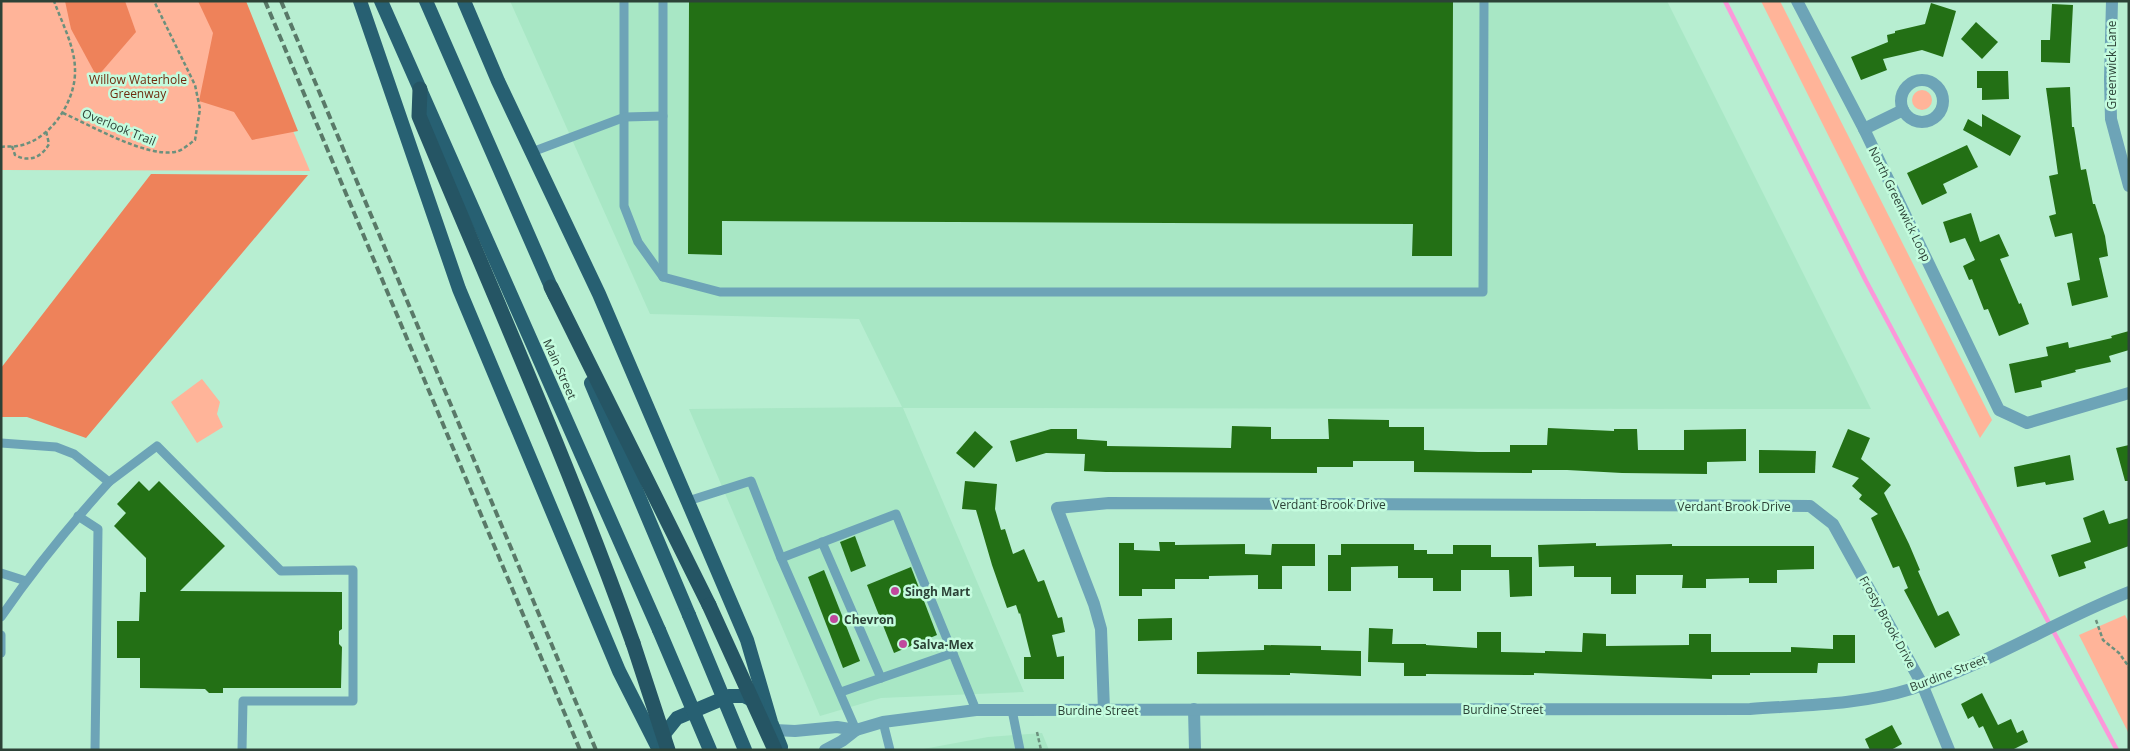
<svg xmlns="http://www.w3.org/2000/svg" width="2130" height="751" viewBox="0 0 2130 751" font-family="'Open Sans',sans-serif">
<style>
.built{fill:#a8e7c5}
.green{fill:#ffb499}
.forest{fill:#ee825a}
.lines{fill:none;stroke-linecap:round;stroke-linejoin:round}
.stream{stroke:#fc98da;stroke-width:4.5}
.building{fill:#237015}
.path{stroke:#6b907d;stroke-width:2.5;stroke-dasharray:4 2.5;stroke-linecap:butt}
.service{stroke:#6da4b7;stroke-width:9}
.minor{stroke:#6da4b7;stroke-width:12}
.trunk{stroke:#276072;stroke-width:14}
.motorway{stroke:#255564;stroke-width:15}
.rail{stroke:#597968;stroke-width:4;stroke-dasharray:8 4;stroke-linecap:butt}
.trunk-bridge{stroke:#276072;stroke-width:14}
.motorway-bridge{stroke:#255564;stroke-width:15}
.poi-dot{fill:#c0489d;stroke:#c4fcde;stroke-width:2}
.labels{text-anchor:middle;dominant-baseline:central;stroke-width:5;stroke-linejoin:round;paint-order:stroke}
.street-label{font-size:12px;fill:#2c4237;stroke:#c4fcde}
.park-label{font-size:12px;fill:#6f2b0f;stroke:#c4fcde}
.poi-label{font-size:12px;font-weight:bold;fill:#2c4237;stroke:#c4fcde;text-anchor:start}
</style>
<rect width="100%" height="100%" fill="#b7eed1"/>
<g class="built">
<path d="M510,1H1667L1871,409L903,408L1024,692L881,698L820,716L689,409L902,407L859,319L650,314Z"/>
<path d="M1042,733L1049,750H918L988,737Z"/>
</g>
<g class="green">
<path d="M1,1H238L310,171L1,170Z"/>
<path d="M1761,1H1780L1992,420L1980,438Z"/>
<circle cx="1922" cy="100" r="10"/>
<path d="M202,379L220,402L217,414L223,427L197,443L171,402Z"/>
<path d="M2125,615L2129,623V734L2079,635Z"/>
</g>
<g class="forest">
<path d="M65,1H125L136,32L97,77L71,29Z"/>
<path d="M198,1H246L298,131L252,140L234,112L199,101L213,33Z"/>
<path d="M151,174L308,175L86,438L27,417H1V368Z"/>
</g>
<g class="lines">
<path class="stream" d="M1725,1L1866,281L2117,750"/>
</g>
<g class="building">
<path d="M689,1H1453L1452,256H1412L1413,224L722,221V255L688,254Z"/>
<path d="M1931,3L1956,11L1943,57L1922,50L1883,59L1887,70L1861,80L1851,57L1888,42L1887,35L1895,33V31L1925,24Z"/>
<path d="M2052,4L2073,5L2070,63L2041,62V40H2050Z"/>
<path d="M1976,22L1998,42L1982,59L1961,39Z"/>
<path d="M1977,71H2008L2009,99L1982,100V88H1977Z"/>
<path d="M2070,87L2072,127H2074L2081,170L2086,169L2093,204H2095L2105,236L2108,256L2099,258L2108,297L2072,306L2067,283L2080,280L2072,233L2055,237L2049,216L2056,214L2049,176L2058,174L2046,88Z"/>
<path d="M1982,114L2021,136L2010,156L1963,130L1968,119L1982,127Z"/>
<path d="M1967,145L1978,167L1943,184L1947,193L1922,205L1907,173Z"/>
<path d="M1971,213L1980,242L1999,234L2009,256L2000,259L2019,304L2021,303L2029,324L1999,336L1988,309L1984,310L1972,279L1969,280L1963,266L1975,260L1965,238L1950,243L1943,222Z"/>
<path d="M2129,331V350L2109,356L2111,362L2075,370L2076,372L2041,381L2042,387L2015,393L2009,364L2048,356L2046,347L2068,342L2069,348L2112,338L2111,336Z"/>
<path d="M1328,419L1389,420V427H1424V450L1478,452H1510V445H1547L1548,428L1614,431V429H1637L1638,450H1684V430L1746,429V461L1707,462V474L1622,473L1567,470H1532V473L1414,472V461H1353V467H1317V473L1106,472L1084,471L1085,454L1046,453L1016,462L1010,441L1051,429H1077V439L1107,441V446L1231,448L1232,426L1271,427V439H1329Z"/>
<path d="M1848,429L1870,438L1861,459L1891,485L1884,493L1909,544L1920,570L1918,571L1938,616L1948,611L1960,635L1935,648L1904,590L1908,588L1899,566L1893,568L1871,518L1878,514L1859,499L1862,495L1852,486L1859,478L1832,467Z"/>
<path d="M975,431L993,447L974,468L956,453Z"/>
<path d="M2129,445V481H2125L2116,448Z"/>
<path d="M1759,450L1816,451L1815,473H1759Z"/>
<path d="M2070,455L2074,480L2046,485L2045,482L2017,487L2014,467Z"/>
<path d="M139,481L149,491L159,481L225,546L180,591L342,592V629L339,631V644L342,647L341,688H223V693H209L205,689L140,688V658H117V621H139L140,592H146V558L114,526L126,513L117,504Z"/>
<path d="M965,481L997,484L995,509L1001,530L1005,529L1013,554L1024,549L1038,582L1044,580L1058,618L1062,617L1065,632L1052,635L1057,657L1064,656V679H1024V657H1031L1020,613L1019,614L1016,605L1007,608L992,565L976,510L962,509Z"/>
<path d="M2104,510L2109,524L2129,518V546L2084,562L2086,568L2059,577L2051,555L2091,542L2083,518Z"/>
<path d="M855,536L866,566L851,572L840,542Z"/>
<path d="M1159,542H1175V545L1245,544V554L1271,555L1272,544H1315V566H1282V589H1258V575L1209,576V579H1175V589H1142V596H1119V543H1134V550L1160,551Z"/>
<path d="M1596,543V546L1672,544V546H1814V569L1777,570V583H1749V578L1706,579V588H1682L1683,575H1636V594H1611V577H1574V566L1539,567L1538,545Z"/>
<path d="M1341,544H1414V550H1427V554H1453V545H1491V557H1532V596L1510,597L1509,570H1461V591H1433V578H1398V566L1351,567V591H1328V555H1341Z"/>
<path d="M911,567L937,635L894,653L867,585Z"/>
<path d="M824,570L860,661L843,668L808,577Z"/>
<path d="M1172,618V640L1138,641V619Z"/>
<path d="M1369,628L1393,629L1392,644H1426V645L1477,648V632H1501V652L1545,653V651L1582,652L1583,633L1606,634V646L1689,645V634H1711V652H1791V647L1833,649V635H1855V663H1818L1817,673H1750V675H1712V679L1534,673V675L1426,674V676H1404V663L1368,662Z"/>
<path d="M1264,645L1321,646V650L1361,651V676L1290,673V675L1197,674V652L1264,650Z"/>
<path d="M1982,693L1998,725L2011,719L2017,733L2023,730L2028,742L2012,750H1994L1983,726L1979,728L1973,716L1968,719L1961,704Z"/>
<path d="M1892,725L1902,744L1891,750H1870L1865,739Z"/>
</g>
<g class="lines">
<g class="path">
<path d="M63,113C92,126 145,157 175,152C182,151 189,144 195,140L200,109L195,85L154,1"/>
<path d="M12,146L15,155C29,163 42,157 49,144L46,131"/>
<path d="M1,147C6,146 12,147 17,146C49,142 76,102 75,70C75,47 62,23 54,1"/>
<path d="M2096,620L2103,640L2119,653L2129,667"/>
<path d="M1037,732L1041,750"/>
</g>
<g class="service">
<path d="M624,1V206L638,242L663,277L720,292H1483L1484,1"/>
<path d="M532,152L625,117L663,116"/>
<path d="M663,277V1"/>
<path d="M1,443L56,447L74,454L109,482L157,446L281,571L353,570V701H243L242,750"/>
<path d="M688,501L751,481L781,558L856,730"/>
<path d="M78,516L98,529L95,750"/>
<path d="M822,542L881,678"/>
<path d="M781,558L896,514L976,710"/>
<path d="M1,573L26,581"/>
<path d="M1,617C34,569 70,525 109,482"/>
<path d="M1,635V653"/>
<path d="M841,692L953,653"/>
<path d="M1012,710L1020,750"/>
<path d="M883,722L890,750"/>
</g>
<g class="minor">
<path d="M1797,1L1864,129L1999,410L2027,423L2129,393"/>
<path d="M2112,1L2110,79L2111,119L2129,186"/>
<circle cx="1922" cy="101" r="21"/>
<path d="M1864,129L1903,110"/>
<path d="M1194,709L1195,750"/>
<path d="M1104,710L1101,629L1094,604L1057,508L1109,503L1810,506L1833,524L1922,684L1949,750"/>
<path d="M774,730L795,731L837,727L856,730L883,722L976,710L1750,709C1803,705 1860,705 1911,689C1987,665 2055,621 2129,592"/>
<path d="M825,750L842,741L856,730"/>
</g>
<g class="trunk">
<path d="M360,1L459,289L619,671L659,750"/>
<path d="M381,1L659,630"/>
<path d="M426,1L555,296"/>
<path d="M464,1L498,81L599,294L747,640L771,722L781,747"/>
<path d="M591,383L689,615"/>
<path d="M663,745L665,733L677,718L729,696H744L758,703"/>
</g>
<g class="motorway">
<path d="M420,89L419,116C492,291 569,464 633,643"/>
<path d="M551,287L709,605"/>
</g>
<g class="rail">
<path d="M265,1L580,750"/>
<path d="M281,1L596,750"/>
</g>
<g class="trunk-bridge">
<path d="M689,615L745,750"/>
<path d="M659,630L710,750"/>
</g>
<g class="motorway-bridge">
<path d="M709,605L775,750"/>
<path d="M633,643L668,750"/>
</g>
</g>
<g class="poi-dot">
<circle cx="895" cy="591" r="5"/>
<circle cx="834" cy="619" r="5"/>
<circle cx="903" cy="644" r="5"/>
</g>
<g class="labels">
<g class="street-label">
<text transform="translate(2111 65) rotate(-90)">Greenwick Lane</text>
<text transform="translate(119 127) rotate(22)">Overlook Trail</text>
<text transform="translate(1900 204) rotate(64)">North Greenwick Loop</text>
<text transform="translate(560 369) rotate(66)">Main Street</text>
<text x="1329" y="504">Verdant Brook Drive</text>
<text x="1734" y="506">Verdant Brook Drive</text>
<text transform="translate(1888 622) rotate(61)">Frosty Brook Drive</text>
<text transform="translate(1948 673) rotate(-21)">Burdine Street</text>
<text x="1503" y="709">Burdine Street</text>
<text x="1098" y="710">Burdine Street</text>
</g>
<g class="park-label">
<text x="138" y="79">Willow Waterhole<tspan x="138" dy="14">Greenway</tspan></text>
</g>
<g class="poi-label">
<text x="905" y="591">Singh Mart</text>
<text x="844" y="619">Chevron</text>
<text x="913" y="644">Salva-Mex</text>
</g>
</g>
<rect width="2130" height="751" fill="none" stroke="#2c4237" stroke-width="5"/>
</svg>
